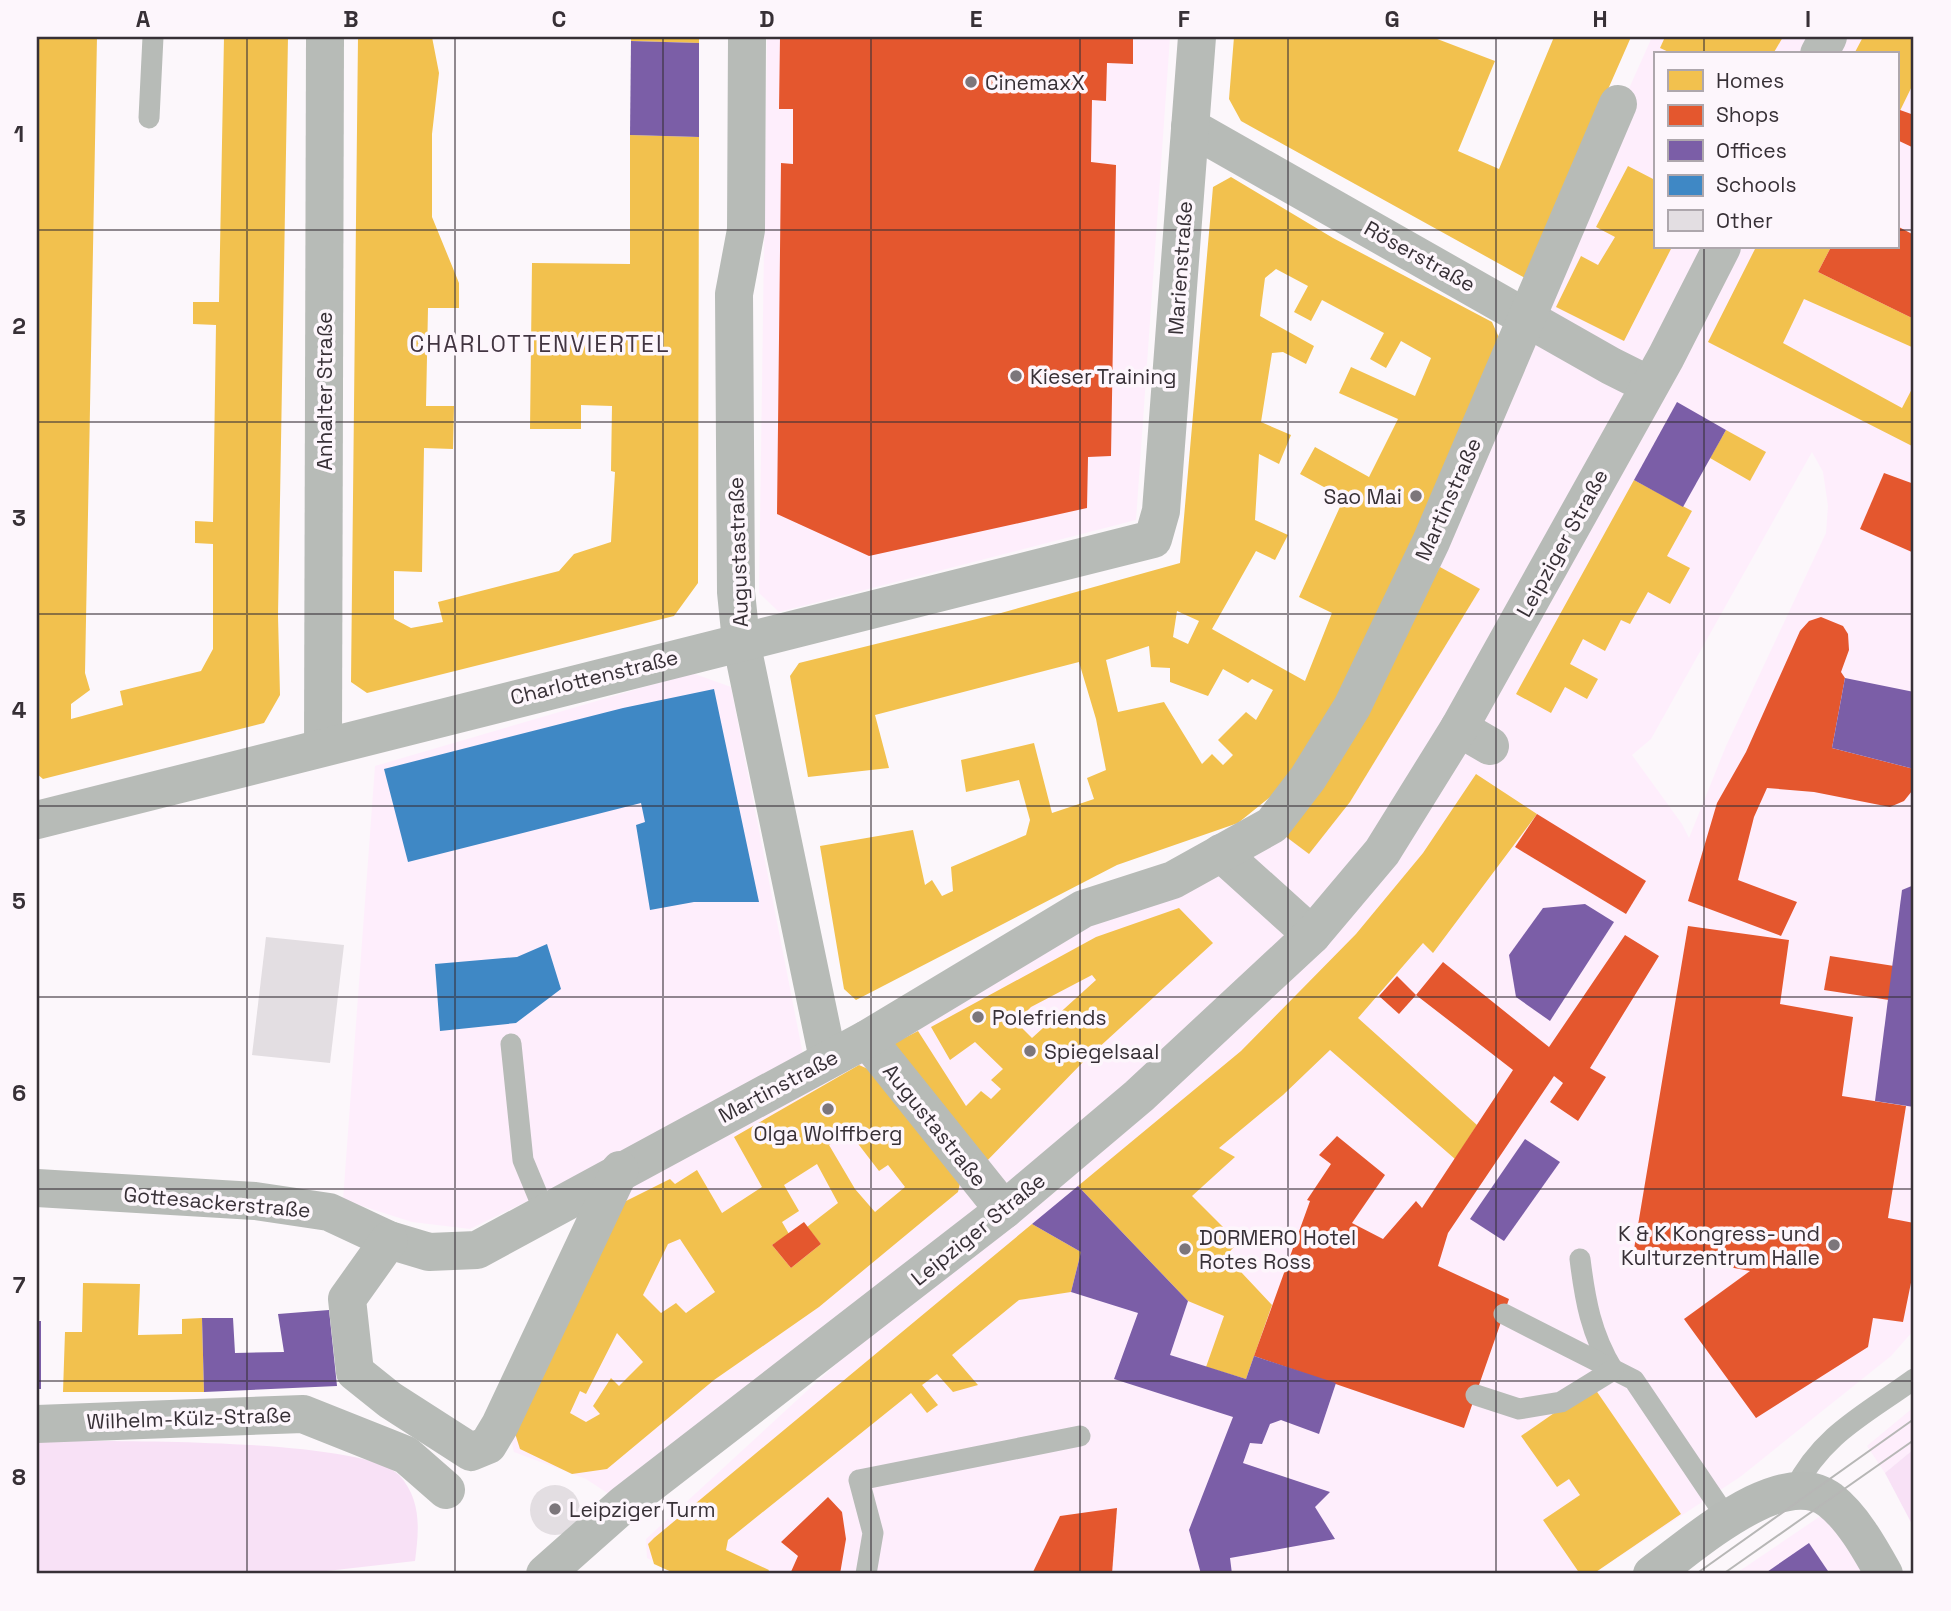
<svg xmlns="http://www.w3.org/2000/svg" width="1951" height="1611" viewBox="0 0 1951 1611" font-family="'Space Grotesk',sans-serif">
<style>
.built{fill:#feeefc;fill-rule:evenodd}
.green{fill:#f8e1f6}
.homes{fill:#f2c14e;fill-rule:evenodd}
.shops{fill:#e4572e}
.offices{fill:#7b5ea7}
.schools{fill:#3f88c5}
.building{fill:#e3dee2}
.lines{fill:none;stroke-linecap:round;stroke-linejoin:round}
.lane{stroke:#b7bbb7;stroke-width:21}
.street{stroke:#b7bbb7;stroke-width:38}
.secondary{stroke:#b6bab6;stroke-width:38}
.tram{stroke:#b7b7b6;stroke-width:2}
.grid{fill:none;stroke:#373036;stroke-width:2;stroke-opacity:0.55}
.poi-dot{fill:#7c767b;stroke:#fdf6fc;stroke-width:2.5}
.labels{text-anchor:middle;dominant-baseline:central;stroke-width:7;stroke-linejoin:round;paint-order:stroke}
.poi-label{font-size:21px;fill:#373036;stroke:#fdf6fc;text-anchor:start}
.street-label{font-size:21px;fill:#373036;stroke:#fdf6fc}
.neighbourhood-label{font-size:23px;letter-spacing:2px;fill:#423541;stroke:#fdf6fc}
.neatline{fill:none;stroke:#373036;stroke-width:2.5}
.grid-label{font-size:23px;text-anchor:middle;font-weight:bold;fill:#373036}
</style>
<rect width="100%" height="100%" fill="#fcf7fb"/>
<g class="built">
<path d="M767,37H1170L1136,520L779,612L759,593Z"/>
<path d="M1652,37H1914V1330L1891,1356L1740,1477L1593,1574H679L647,1558L646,1539L995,1218L624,1504L586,1479L514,1452L508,1425L619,1171L538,1196L470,1229L412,1222L343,1200L375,766L692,673L731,687L806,1070L1272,824L1527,317ZM1655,54H1897V247H1655ZM1812,452L1823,472L1828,506L1826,533L1726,746L1689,838L1682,824L1632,755L1651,739Z"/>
<path d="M1914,1407V1449L1885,1473L1867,1446Z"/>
<path d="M1819,1517L1829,1520L1866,1574H1735Z"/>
</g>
<g class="green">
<path d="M37,1441C99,1441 363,1437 399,1475C422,1500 419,1530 415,1561L300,1574H37Z"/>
<path d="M1914,1449V1528L1885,1473Z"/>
</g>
<g class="homes">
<path d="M37,37H97L85,673L90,690L71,704V719L123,705L120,691L201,671L213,649V544L195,543V521L213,522L216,325L193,324V302H219L224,37H288L278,616L280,695L264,723L43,779L37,774Z"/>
<path d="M358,37H432L439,73L432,134V217L459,283V308H428L426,406H454L453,449L424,448L422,572L394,571V619L411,628L443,622L438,602L559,571L574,554L611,542L615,472L611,471L612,406L581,405V429H530L532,263L630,264V135L699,137L698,583L674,616L367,693L351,682Z"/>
<path d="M631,37H699V43L631,41Z"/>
<path d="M1234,37H1432L1495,61L1458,151L1499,169L1554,37H1631L1525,278L1241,121L1229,99Z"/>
<path d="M1665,37H1783L1773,54H1673L1660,48Z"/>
<path d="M1863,37H1914V82L1897,117V54H1854Z"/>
<path d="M1628,166L1655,180V247H1672L1624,341L1556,307L1581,256L1598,265L1615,237L1596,227Z"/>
<path d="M1231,177L1333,238L1492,322L1500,340L1341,703L1280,789L1238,823L1117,865L856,1000L844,989L820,846L913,830L925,885L932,880L942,896L953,891L951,867L1026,835L1030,820L1019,780L966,792L961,760L1034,743L1052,813L1094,799L1087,778L1106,770L1096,719L1079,662L875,715L889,768L808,777L790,676L799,663L1001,613L1180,563L1213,187ZM1276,269L1308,286L1294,312L1311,321L1322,300L1384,333L1370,359L1386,368L1401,341L1431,358L1415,396L1351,367L1339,393L1398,419L1369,477L1315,447L1300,474L1344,498L1299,597L1332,613L1305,681L1212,629L1256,551L1275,560L1288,535L1255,520L1259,454L1279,464L1291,435L1261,422L1272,353L1283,352L1306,364L1314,346L1260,316L1265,278ZM1177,611L1199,621L1188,644L1173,637ZM1149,646L1151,667L1170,668V682L1208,696L1223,669L1248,683L1252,679L1273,690L1256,720L1246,712L1218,740L1233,755L1223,765L1212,754L1202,764L1164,702L1118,712L1106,660Z"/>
<path d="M1756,247H1831L1818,272L1914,319V348L1804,299L1783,343L1902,408L1914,385V447L1708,342Z"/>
<path d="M1726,430L1766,452L1750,481L1710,458Z"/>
<path d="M1634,480L1692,511L1667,556L1690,568L1670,604L1648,592L1630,624L1621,620L1605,651L1583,639L1570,664L1598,679L1587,699L1565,687L1551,713L1516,694Z"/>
<path d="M1440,567L1480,589L1350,802L1309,854L1281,833Z"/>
<path d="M1476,774L1537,814L1433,953L1423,943L1358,1018L1477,1125L1455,1159L1330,1050L1283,1095L1219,1148L1235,1157L1192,1196L1238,1242L1226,1256L1272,1305L1246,1379L1206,1367L1224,1316L1188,1301L1078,1186L1241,1051L1356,934L1423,853Z"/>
<path d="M1179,908L1213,943L1084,1061L980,1168L885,1048L918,1031L966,1106L981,1091L991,1099L1001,1089L991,1080L1003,1069L975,1042L950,1060L931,1027L1096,937ZM1092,975L1096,980L1032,1038L1016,1022L1031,1007Z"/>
<path d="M859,1065L875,1072L961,1179L958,1192L819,1307L714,1380L607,1469L572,1474L520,1449L512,1424L624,1202L670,1179L675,1184L697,1170L722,1213L762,1187L734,1137ZM849,1132L879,1171L888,1165L905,1187L875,1212L855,1189L829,1145ZM817,1164L838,1203L807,1227L821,1244L791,1268L772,1245L789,1234L782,1222L799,1211L784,1185ZM680,1239L715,1292L686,1313L676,1303L661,1313L643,1295L668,1244ZM617,1333L643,1362L619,1386L611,1378L593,1406L600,1414L586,1422L570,1413L580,1391L586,1394Z"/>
<path d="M1032,1224L1081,1252L1071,1292L1019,1300L952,1355L978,1385L953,1392L937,1374L922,1385L938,1405L927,1413L911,1393L728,1540L726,1550L769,1570L767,1574H676L654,1564L648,1544L654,1538Z"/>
<path d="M83,1283L140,1284L138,1335L182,1334V1319L202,1318L204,1392H63L65,1332H82Z"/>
<path d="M1593,1386L1681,1514L1593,1574H1580L1543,1520L1580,1495L1569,1479L1557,1487L1521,1436Z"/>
</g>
<g class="shops">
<path d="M780,37H1133V64L1107,63L1106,101L1092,100L1091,162L1116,165L1111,456L1088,457L1087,508L869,556L777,514L781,163L793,164V109H779Z"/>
<path d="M1900,110L1914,115V148L1897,140V117Z"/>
<path d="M1897,226L1914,235V319L1818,272L1831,247H1897Z"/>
<path d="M1884,473L1914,484V553L1860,529Z"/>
<path d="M1821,617L1843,626L1848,634L1849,650L1841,672L1845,678L1832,748L1914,769V777L1912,791L1904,801L1890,807L1814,792L1767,788L1754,817L1738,880L1797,902L1781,936L1688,901L1717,803L1746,752L1800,631L1809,621Z"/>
<path d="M1537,814L1646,881L1626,914L1515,847Z"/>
<path d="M1688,926L1789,940L1780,1004L1853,1017L1842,1096L1906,1106L1888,1218L1914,1223V1268L1903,1322L1873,1318L1868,1347L1756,1418L1684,1319L1750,1271L1634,1249Z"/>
<path d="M1625,935L1659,956L1590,1068L1606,1077L1578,1121L1550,1102L1563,1083L1554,1076L1448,1233L1438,1266L1509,1299L1464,1428L1254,1356L1310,1201L1307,1200L1331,1164L1319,1155L1337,1136L1385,1175L1352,1223L1383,1239L1416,1201L1422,1208L1513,1070L1416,995L1443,962L1549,1047Z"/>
<path d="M1830,956L1894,966L1889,1000L1824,990Z"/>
<path d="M1397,976L1416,995L1399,1014L1379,996Z"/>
<path d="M804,1222L821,1244L791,1268L772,1245Z"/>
<path d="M828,1497L842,1512L846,1539L840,1574H790L798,1556L781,1542Z"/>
<path d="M1117,1508L1112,1574H1032L1060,1516Z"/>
</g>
<g class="offices">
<path d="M631,41L699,43V137L630,135Z"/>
<path d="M1677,402L1726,430L1683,507L1634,480Z"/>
<path d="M1845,678L1914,692V769L1832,748Z"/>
<path d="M1914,885V1107L1875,1101L1902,890Z"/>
<path d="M1585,904L1614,922L1550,1021L1516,997L1509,955L1543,908Z"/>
<path d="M1525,1139L1560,1162L1504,1241L1470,1219Z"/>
<path d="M1078,1186L1188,1301L1170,1355L1246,1379L1254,1356L1336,1383L1319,1434L1281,1420L1270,1424L1262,1444L1250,1443L1243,1463L1330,1492L1315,1507L1335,1539L1230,1558L1232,1574H1201L1189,1530L1233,1417L1114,1379L1138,1313L1071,1292L1081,1252L1032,1224Z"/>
<path d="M329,1310L337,1386L204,1392L202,1318H233L235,1353L284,1352L278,1314Z"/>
<rect x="37" y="1321" width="4" height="68"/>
<path d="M1809,1543L1830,1574H1764Z"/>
</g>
<g class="schools">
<path d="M714,689L759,902H694L650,910L636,825L645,822L641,803L408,862L384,769L623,708Z"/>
<path d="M547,944L561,989L516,1023L440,1031L435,964L517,957Z"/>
</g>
<g class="building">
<path d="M266,937L344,945L330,1063L252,1055Z"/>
<circle cx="555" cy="1510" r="25"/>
</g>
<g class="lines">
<g class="lane">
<path d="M149,118L153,37"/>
<path d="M511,1044L523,1160L545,1213"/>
<path d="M1580,1259C1585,1300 1591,1334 1613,1370"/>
<path d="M1504,1314L1634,1380L1729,1521"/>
<path d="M1476,1395L1519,1409L1561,1402L1613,1370"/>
<path d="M1794,1490C1822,1434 1866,1414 1914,1379"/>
<path d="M866,1574L873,1533L859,1480L1080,1436"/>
</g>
<g class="street">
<path d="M747,37L746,230L734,294L736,592L741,641L828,1059"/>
<path d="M1819,54L1828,37"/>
<path d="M1190,127L1611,366L1649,385"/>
<path d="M1459,728L1490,746"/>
<path d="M323,745L325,37"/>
<path d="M37,820L1153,539L1161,511L1197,37"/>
<path d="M1221,853L1312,935"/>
<path d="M867,1039L1004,1210"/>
<path d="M37,1188L255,1201L329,1212L389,1240L429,1252L477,1250L867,1039L1083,909L1173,880L1272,825L1308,778L1352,707L1431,542L1618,104"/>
<path d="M389,1240L347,1299L355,1372L390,1400L471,1452L488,1445L500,1425L620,1170"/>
<path d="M37,1424L303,1414L406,1455L446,1490"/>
<path d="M545,1574L624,1504L1004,1210L1139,1096L1312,935L1382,852L1459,728L1666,357L1722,247"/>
</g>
<path class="secondary" d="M1652,1574C1691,1547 1781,1463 1830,1500C1853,1518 1870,1549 1884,1574"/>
<g class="tram">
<path d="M1696,1574L1914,1419"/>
<path d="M1723,1574L1914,1440"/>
</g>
</g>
<path class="grid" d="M247,37V1574M455,37V1574M663,37V1574M871,37V1574M1080,37V1574M1288,37V1574M1496,37V1574M1704,37V54M37,230H1655M1897,230H1914M1704,247V1574M37,422H1914M37,614H1914M37,806H1914M37,997H1914M37,1189H1914M37,1381H1914"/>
<g class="poi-dot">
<circle cx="971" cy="82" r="7"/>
<circle cx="1016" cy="376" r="7"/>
<circle cx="1416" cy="496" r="7"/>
<circle cx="978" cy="1017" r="7"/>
<circle cx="1030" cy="1051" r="7"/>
<circle cx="828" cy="1109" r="7"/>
<circle cx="1834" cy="1245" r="7"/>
<circle cx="1185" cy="1249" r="7"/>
<circle cx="555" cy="1509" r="7"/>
</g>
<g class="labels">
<g class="poi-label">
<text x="985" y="82">CinemaxX</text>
<text x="1030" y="376">Kieser Training</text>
<text x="1402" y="496" text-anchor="end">Sao Mai</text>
<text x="992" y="1017">Polefriends</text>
<text x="1044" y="1051">Spiegelsaal</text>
<text x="828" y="1133" text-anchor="middle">Olga Wolffberg</text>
<text x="1820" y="1233" text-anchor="end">K &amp; K Kongress- und<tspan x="1820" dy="24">Kulturzentrum Halle</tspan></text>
<text x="1199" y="1237">DORMERO Hotel<tspan x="1199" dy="24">Rotes Ross</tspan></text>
<text x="569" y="1509">Leipziger Turm</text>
</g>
<g class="street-label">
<text transform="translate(1420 256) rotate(29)">Röserstraße</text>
<text transform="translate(1180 268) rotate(-86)">Marienstraße</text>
<text transform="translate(324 391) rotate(-90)">Anhalter Straße</text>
<text transform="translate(1448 499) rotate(-66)">Martinstraße</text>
<text transform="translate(1562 543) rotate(-61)">Leipziger Straße</text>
<text transform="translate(738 552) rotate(-92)">Augustastraße</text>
<text transform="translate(594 677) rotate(-14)">Charlottenstraße</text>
<text transform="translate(778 1086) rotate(-28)">Martinstraße</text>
<text transform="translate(935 1125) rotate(51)">Augustastraße</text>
<text transform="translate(217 1202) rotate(5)">Gottesackerstraße</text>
<text transform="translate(978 1229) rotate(-39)">Leipziger Straße</text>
<text transform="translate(189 1418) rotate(-2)">Wilhelm-Külz-Straße</text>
</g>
<g class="neighbourhood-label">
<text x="540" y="344">CHARLOTTENVIERTEL</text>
</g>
</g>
<rect width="1951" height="1611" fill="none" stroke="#fdf6fc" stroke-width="77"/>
<rect x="1654" y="52" width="245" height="196" fill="#fdf6fc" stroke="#aea7ad" stroke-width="2"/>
<rect x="1668" y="70" width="35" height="21" fill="#f2c14e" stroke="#aea7ad" stroke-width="2"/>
<text x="1716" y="88" font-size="21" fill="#373036">Homes</text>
<rect x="1668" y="105" width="35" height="21" fill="#e4572e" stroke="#aea7ad" stroke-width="2"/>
<text x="1716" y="122" font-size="21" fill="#373036">Shops</text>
<rect x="1668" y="140" width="35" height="21" fill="#7b5ea7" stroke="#aea7ad" stroke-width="2"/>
<text x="1716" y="158" font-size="21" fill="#373036">Offices</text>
<rect x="1668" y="175" width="35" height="21" fill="#3f88c5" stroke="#aea7ad" stroke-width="2"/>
<text x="1716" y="192" font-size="21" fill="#373036">Schools</text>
<rect x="1668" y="210" width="35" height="21" fill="#e3dee2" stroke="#aea7ad" stroke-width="2"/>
<text x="1716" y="228" font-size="21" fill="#373036">Other</text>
<rect x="38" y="38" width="1874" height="1534" class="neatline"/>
<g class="grid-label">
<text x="143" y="27">A</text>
<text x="351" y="27">B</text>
<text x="559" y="27">C</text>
<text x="767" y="27">D</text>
<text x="976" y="27">E</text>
<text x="1184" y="27">F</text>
<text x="1392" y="27">G</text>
<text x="1600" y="27">H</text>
<text x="1808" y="27">I</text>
<text x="19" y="142">1</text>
<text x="19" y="334">2</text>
<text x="19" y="526">3</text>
<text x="19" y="718">4</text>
<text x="19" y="909">5</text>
<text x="19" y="1101">6</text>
<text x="19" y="1293">7</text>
<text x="19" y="1485">8</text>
</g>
</svg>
